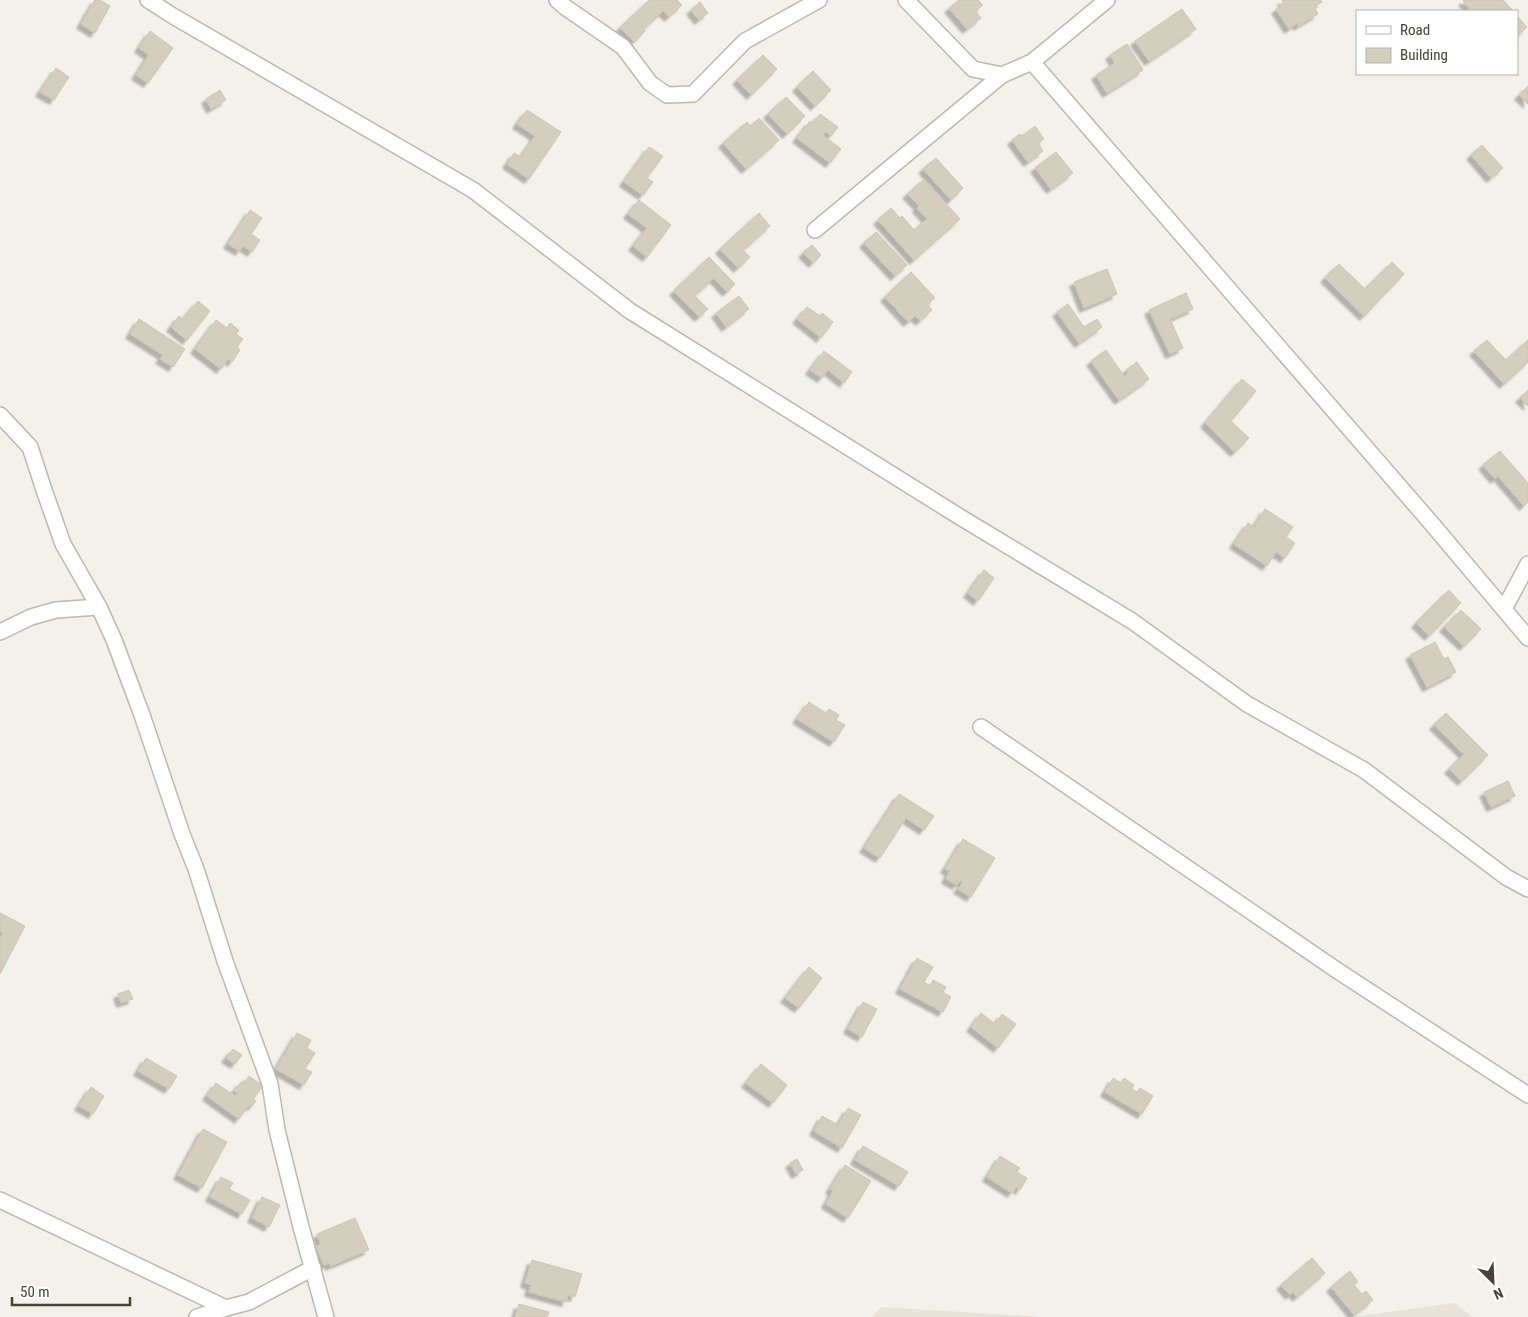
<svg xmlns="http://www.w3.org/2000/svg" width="1528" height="1317" viewBox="0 0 1528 1317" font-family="'Roboto Condensed',sans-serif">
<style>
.residential{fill:#e7e3d7}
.building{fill:#d4cebf;stroke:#cec6b3;filter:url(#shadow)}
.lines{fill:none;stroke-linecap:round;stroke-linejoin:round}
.street-casing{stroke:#beb9ac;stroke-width:18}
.street{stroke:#fff;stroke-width:15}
</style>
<defs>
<filter id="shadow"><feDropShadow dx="-4.5" dy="4.5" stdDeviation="1" flood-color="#0004"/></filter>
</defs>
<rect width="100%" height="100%" fill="#f3f1e9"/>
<g class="residential">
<path d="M1454,1303L1473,1317H1352Z"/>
<path d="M882,1307L1043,1317H872Z"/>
</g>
<g class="building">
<path d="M95,0H100L110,6L95,33L81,24Z"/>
<path d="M649,0H677L682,5L669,17L663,11L643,30L645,31L634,42L620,28Z"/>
<path d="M959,0H978L983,5L975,11L981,18L967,29L949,8Z"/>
<path d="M1320,0L1322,2L1314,7L1318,14L1298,26L1297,23L1289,29L1276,9L1284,4L1282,0Z"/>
<path d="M1464,0H1503L1513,11H1466L1469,8L1463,1Z"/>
<path d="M700,2L708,13L699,20L691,10Z"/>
<path d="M1182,9L1196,29L1149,61L1135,41Z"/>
<path d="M1517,16L1527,27L1517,36Z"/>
<path d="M150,31L173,48L148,83L136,75L149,55L139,48Z"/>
<path d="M1127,44L1143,70L1107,93L1096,75L1115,63L1110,55Z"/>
<path d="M763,55L777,69L751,95L737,80Z"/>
<path d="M56,68L69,77L54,100L40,92Z"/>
<path d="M813,71L831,90L815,106L797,87Z"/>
<path d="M1528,86V104L1519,95Z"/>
<path d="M220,90L226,100L211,109L206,99Z"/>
<path d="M786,97L805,116L787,134L768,114Z"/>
<path d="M527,110L561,132L529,179L507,164L514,153L521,157L535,136L517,124Z"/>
<path d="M820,114L838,127L831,136L826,132L823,135L841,149L830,163L797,138L810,121L813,123Z"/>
<path d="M759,118L779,140L746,169L723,143L747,122L751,126Z"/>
<path d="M1035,126L1044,139L1038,143L1043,151L1028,162L1012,140L1020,134L1022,136Z"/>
<path d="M1482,145L1503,168L1491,178L1471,155Z"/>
<path d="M649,147L663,156L647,178L653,182L643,195L624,182Z"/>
<path d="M1056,152L1073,173L1051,189L1035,168Z"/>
<path d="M936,158L963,188L951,200L923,169Z"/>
<path d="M924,179L960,219L914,260L878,220L891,208L900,218L902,216L914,230L927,219L917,208L919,206L907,194Z"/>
<path d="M639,200L671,225L647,257L633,246L647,228L628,214Z"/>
<path d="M250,210L262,218L251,234L260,240L252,252L243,246L240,251L228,244Z"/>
<path d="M759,213L770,226L743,250L750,257L738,268L720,249Z"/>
<path d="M876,232L907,265L895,276L864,243Z"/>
<path d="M812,245L821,255L813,263L803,253Z"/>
<path d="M709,257L735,284L727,292L714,278L695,296L708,309L699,317L674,291Z"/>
<path d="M1392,262L1404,274L1364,316L1325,278L1339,264L1365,289Z"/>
<path d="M1107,269L1117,294L1084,308L1074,282Z"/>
<path d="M911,272L935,298L927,304L932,310L920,321L915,316L908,322L885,297Z"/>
<path d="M1186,293L1193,309L1170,319L1183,348L1170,354L1149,310Z"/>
<path d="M739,296L749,309L726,327L716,313Z"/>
<path d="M198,301L210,311L187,340L171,327L179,316L183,319Z"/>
<path d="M1068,304L1084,327L1097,319L1102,327L1079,343L1057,312Z"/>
<path d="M807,307L820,316L822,313L833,322L821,338L797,319Z"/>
<path d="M139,319L185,349L173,367L160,359L163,355L130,334Z"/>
<path d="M216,320L227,328L230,323L239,330L236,334L243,339L237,347L240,350L232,362L228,359L221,369L195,349Z"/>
<path d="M1487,340L1506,360L1528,340V362L1504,384L1474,351Z"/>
<path d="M1106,350L1124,376L1128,373L1126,370L1137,362L1149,379L1119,400L1091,361Z"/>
<path d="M824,351L852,372L844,383L828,370L822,378L810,370Z"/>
<path d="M1242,379L1256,391L1231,421L1249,438L1235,452L1205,423Z"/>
<path d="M1528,390V406L1520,398Z"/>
<path d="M1500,451L1528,483V502L1524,506L1498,476L1495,479L1483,465Z"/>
<path d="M1265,509L1293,527L1286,537L1295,543L1285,558L1276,552L1267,566L1234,544L1248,523L1254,527Z"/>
<path d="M984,570L994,578L978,601L968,593Z"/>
<path d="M1449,590L1461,603L1429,636L1416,623Z"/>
<path d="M1461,610L1481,629L1464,646L1444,627Z"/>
<path d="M1435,642L1444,659L1448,657L1456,672L1427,687L1410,655Z"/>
<path d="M809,702L826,713L829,709L839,715L836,720L845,725L834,742L797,719Z"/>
<path d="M1446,713L1488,755L1462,781L1449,769L1464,754L1434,725Z"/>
<path d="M1508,781L1515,796L1491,807L1484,792Z"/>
<path d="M899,794L934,816L924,830L906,818L880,858L864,848Z"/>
<path d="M963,839L995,858L971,897L958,889L963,882L960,881L957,885L946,879L950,871L945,869Z"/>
<path d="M0,913L25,926L0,974V939L3,933L0,932Z"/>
<path d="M917,958L933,967L924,982L930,986L933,980L946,987L943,992L951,997L943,1012L900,989Z"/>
<path d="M809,967L822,978L799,1008L785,998Z"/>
<path d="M129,990L133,999L121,1003L118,994Z"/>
<path d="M863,1002L877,1009L862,1037L848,1029Z"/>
<path d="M981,1013L995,1024L1002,1014L1016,1024L998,1048L971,1027Z"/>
<path d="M297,1033L311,1040L307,1048L315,1053L305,1069L312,1072L304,1085L276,1069Z"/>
<path d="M233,1049L242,1055L235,1064L226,1058Z"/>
<path d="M146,1058L177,1076L169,1089L138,1071Z"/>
<path d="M761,1064L787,1085L773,1103L746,1083Z"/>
<path d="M249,1076L263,1086L253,1099L256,1101L252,1106L249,1105L239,1119L207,1096L216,1083L235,1096L237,1093L234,1091L241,1082L244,1084Z"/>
<path d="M1113,1078L1121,1083L1124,1078L1134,1085L1132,1089L1137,1092L1140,1088L1153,1096L1142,1114L1105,1092Z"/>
<path d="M91,1087L104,1096L93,1114L79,1106Z"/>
<path d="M848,1108L861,1115L842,1148L814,1131L822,1116L838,1125Z"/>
<path d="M203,1129L227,1142L202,1188L178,1175Z"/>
<path d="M863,1146L908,1172L899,1186L855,1160Z"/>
<path d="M1000,1156L1020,1168L1017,1172L1027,1178L1020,1190L1016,1187L1012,1193L987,1177Z"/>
<path d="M797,1159L803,1170L796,1174L790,1163Z"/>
<path d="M845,1165L871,1181L848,1218L826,1204L833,1191L830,1189Z"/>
<path d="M221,1177L233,1183L229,1189L250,1200L242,1214L210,1197Z"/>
<path d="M262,1197L280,1205L269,1227L252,1218Z"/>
<path d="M355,1218L369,1250L330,1266L329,1263L324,1265L316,1247L321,1244L317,1234Z"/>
<path d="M1312,1258L1325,1273L1297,1297L1293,1292L1290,1295L1281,1285Z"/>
<path d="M532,1260L582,1274L575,1297L568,1295L566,1302L529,1292L531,1285L525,1283Z"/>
<path d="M1350,1271L1358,1282L1354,1285L1362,1294L1366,1291L1373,1300L1354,1315L1331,1287Z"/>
<path d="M519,1304L549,1312L547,1317H515Z"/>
</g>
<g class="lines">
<defs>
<g id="street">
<path d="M148,0L173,16L473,190L630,311L960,517L1132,621L1247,704L1364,770L1506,877L1528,889"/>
<path d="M557,0L565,7L623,47L650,83L667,95L693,94L745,41L819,0"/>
<path d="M906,0L973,69L1002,75L1032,62L1107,0"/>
<path d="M1032,62L1432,524L1528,638"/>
<path d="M815,230L1002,75"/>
<path d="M0,415L30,447L44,490L63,544L99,607L114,640L142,715L182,834L196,869L225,961L270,1084L277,1130L301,1227L326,1317"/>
<path d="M1504,609L1528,564"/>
<path d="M0,632L31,617L56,610L99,607"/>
<path d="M981,727L1338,971L1528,1095"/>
<path d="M0,1200L226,1308L249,1302L313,1268"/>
<path d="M197,1317L226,1308"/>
</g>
</defs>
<use href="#street" class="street-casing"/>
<use href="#street" class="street"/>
</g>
<rect x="1356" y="10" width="162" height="65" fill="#ffffff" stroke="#b5b3af"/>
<rect x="1366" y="26" width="25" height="8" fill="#ffffff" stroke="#b5b3af"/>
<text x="1400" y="35" font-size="15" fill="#464238">Road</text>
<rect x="1366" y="48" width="25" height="15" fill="#d4cebf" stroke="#b5b3af"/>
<text x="1400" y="60" font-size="15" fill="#464238">Building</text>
<g transform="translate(1493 1282) rotate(156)" stroke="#ffffff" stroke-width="4" paint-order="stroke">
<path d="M0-4L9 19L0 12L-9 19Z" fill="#464238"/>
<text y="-8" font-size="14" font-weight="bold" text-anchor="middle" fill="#464238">N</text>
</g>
<path d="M12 1297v8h118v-8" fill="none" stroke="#464238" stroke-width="2.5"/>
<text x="20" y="1297" font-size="15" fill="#464238" stroke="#ffffff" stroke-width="4" paint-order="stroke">50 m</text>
</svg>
